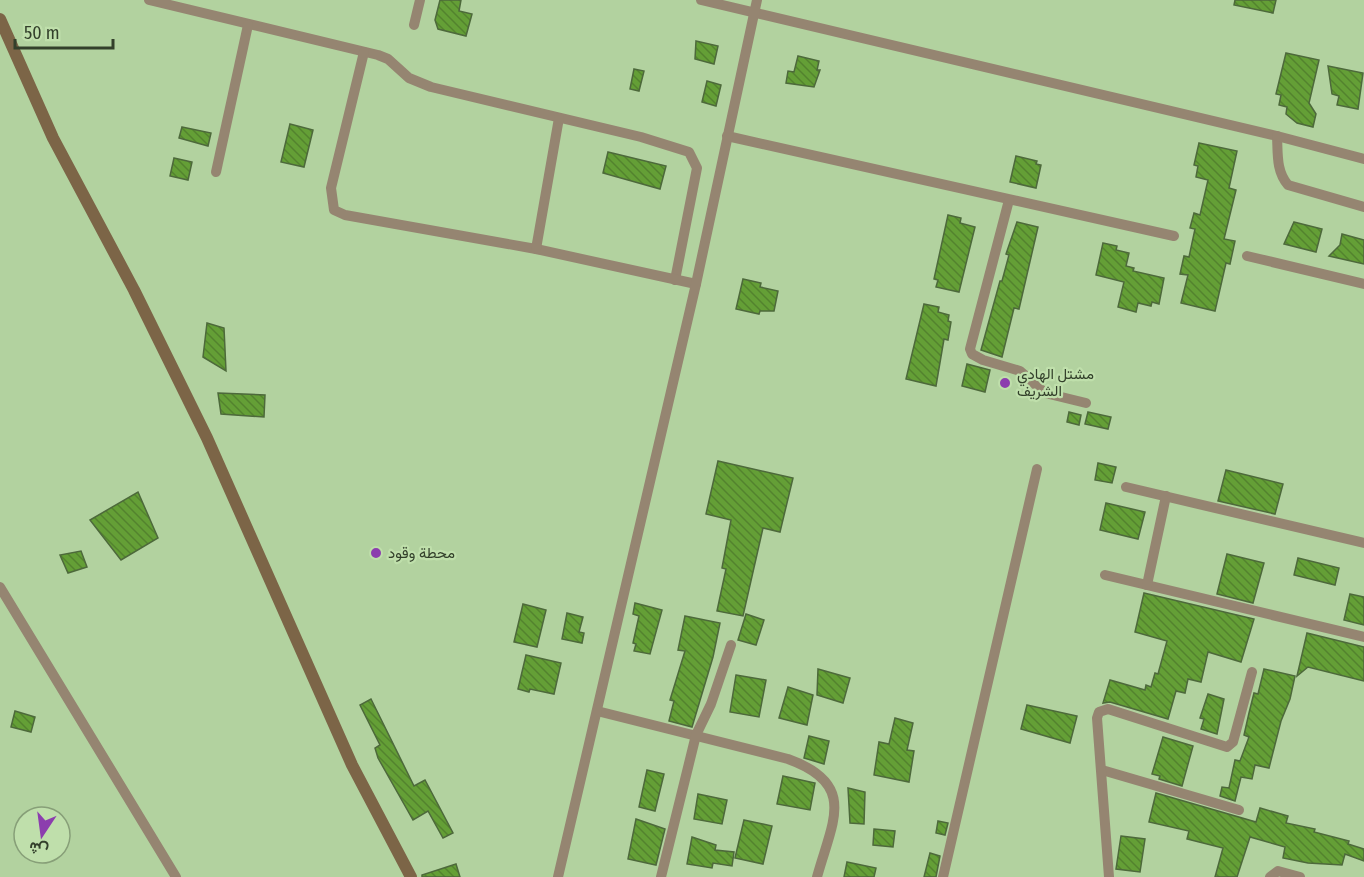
<svg xmlns="http://www.w3.org/2000/svg" width="1364" height="877" viewBox="0 0 1364 877" font-family="'Fira Sans Condensed',Vazirmatn,sans-serif">
<style>
.building{fill:url(#building-back-hatch);stroke:#4d693b;stroke-width:1.5}
.lines{fill:none;stroke-linecap:round;stroke-linejoin:round}
.minor{stroke:#958571;stroke-width:10}
.secondary{stroke:#7c6547;stroke-width:12}
.poi-dot{fill:#8c3eae;stroke:#bfdfab;stroke-width:2}
.labels{text-anchor:middle;dominant-baseline:central;stroke-width:4.5;stroke-linejoin:round;paint-order:stroke}
.poi-label{font-size:15px;fill:#33402b;stroke:#bfdfab;text-anchor:start}
</style>
<defs>
<pattern id="building-back-hatch" width="6" height="6" patternUnits="userSpaceOnUse" patternTransform="scale(1.5)"><rect width="6" height="6" fill="#649f36"/><path d="M-1 5l2 2M0 0l6 6M5-1l2 2" fill="none" stroke="#53832e"/></pattern>
</defs>
<rect width="100%" height="100%" fill="#b2d29f"/>
<g class="building">
<path d="M440,0H461L459,11L472,14L466,36L438,29L435,20Z"/>
<path d="M1235,0H1276L1273,13L1234,5Z"/>
<path d="M696,41L718,46L714,64L695,59Z"/>
<path d="M1286,53L1319,60L1309,103L1316,114L1313,127L1297,123L1286,114L1287,107L1279,105L1281,95L1276,94Z"/>
<path d="M798,56L819,61L817,70H820L814,87L786,83L788,71L794,72Z"/>
<path d="M1328,66L1363,73L1358,109L1337,105L1339,96L1332,94Z"/>
<path d="M634,69L644,71L639,91L630,89Z"/>
<path d="M707,81L721,85L716,106L702,102Z"/>
<path d="M290,124L313,130L304,167L281,162Z"/>
<path d="M182,127L211,133L208,146L179,138Z"/>
<path d="M1199,143L1237,151L1229,188L1236,190L1224,239L1235,241L1230,264L1226,263L1215,311L1181,303L1188,275L1180,274L1184,256L1189,257L1195,229L1190,228L1194,213L1200,215L1208,180L1196,177L1198,166L1194,165Z"/>
<path d="M608,152L666,166L660,189L603,173Z"/>
<path d="M1016,156L1037,161L1036,164L1041,165L1036,188L1010,182Z"/>
<path d="M174,158L192,162L188,180L170,176Z"/>
<path d="M948,215L961,218L960,223L975,227L959,292L936,287L938,280L934,279Z"/>
<path d="M1017,222L1038,227L1019,309L1014,308L1002,357L981,350L1000,281H1002L1009,255L1006,254Z"/>
<path d="M1294,222L1322,229L1316,252L1284,244Z"/>
<path d="M1342,234L1364,240V264L1329,256L1340,245Z"/>
<path d="M1103,243L1117,246L1116,250L1129,253L1126,266L1134,268L1133,271L1164,278L1159,304L1152,302L1151,306L1138,303L1136,312L1118,307L1124,282L1096,275Z"/>
<path d="M743,279L761,283L760,287L778,291L774,311H760L759,314L736,309Z"/>
<path d="M924,304L939,307L938,312L949,315L948,321L951,322L948,340L944,339L936,386L906,379Z"/>
<path d="M207,323L224,328L226,371L203,357Z"/>
<path d="M967,364L990,370L985,392L962,386Z"/>
<path d="M218,393L265,395L264,417L221,414Z"/>
<path d="M1069,412L1081,415L1079,425L1067,422Z"/>
<path d="M1088,412L1111,417L1108,429L1085,424Z"/>
<path d="M718,461L793,478L780,532L763,528L743,616L717,611L726,569L722,568L731,520L706,514Z"/>
<path d="M1098,463L1116,467L1112,483L1095,480Z"/>
<path d="M1226,470L1283,484L1275,514L1218,501Z"/>
<path d="M138,492L158,538L121,560L90,520Z"/>
<path d="M1106,503L1145,512L1138,539L1100,530Z"/>
<path d="M81,551L87,567L68,573L60,555Z"/>
<path d="M1227,554L1264,563L1253,603L1217,594Z"/>
<path d="M1298,558L1339,568L1335,585L1294,575Z"/>
<path d="M1144,593L1254,619L1241,662L1208,652L1201,682L1188,679L1185,693L1176,691L1168,719L1110,702L1103,703L1110,680L1145,690L1146,685L1151,687L1155,673L1158,674L1167,641L1135,632Z"/>
<path d="M1350,594L1364,597V625L1344,620Z"/>
<path d="M635,603L662,610L650,654L634,651L636,644L633,643L639,616L633,614Z"/>
<path d="M523,604L546,610L537,647L514,642Z"/>
<path d="M567,613L583,617L579,632L584,633L582,643L562,639Z"/>
<path d="M746,614L764,620L756,645L738,640Z"/>
<path d="M685,616L720,623L713,657L692,727L669,721L674,701L670,700L685,651L678,650Z"/>
<path d="M1307,633L1364,647V681L1308,667L1297,676Z"/>
<path d="M526,655L561,663L554,694L530,689L529,692L518,689Z"/>
<path d="M818,669L850,678L843,703L817,695Z"/>
<path d="M1264,669L1295,676L1290,699L1281,721L1269,768L1255,765L1252,779L1241,777L1235,801L1220,796L1222,787L1229,788L1235,760L1240,761L1249,737L1244,735L1249,713L1254,693L1258,694Z"/>
<path d="M736,675L766,680L759,717L730,712Z"/>
<path d="M788,687L813,695L807,725L779,718Z"/>
<path d="M1208,694L1224,699L1217,734L1201,729L1204,719L1200,718Z"/>
<path d="M371,699L414,786L425,780L453,833L443,838L428,811L413,820L378,758L375,748L380,745L360,705Z"/>
<path d="M1027,705L1077,716L1070,743L1021,729Z"/>
<path d="M15,711L35,717L31,732L11,727Z"/>
<path d="M895,718L913,723L907,750L914,751L909,782L874,775L879,742L889,744Z"/>
<path d="M809,736L829,741L824,764L804,758Z"/>
<path d="M1163,737L1193,746L1182,786L1159,779L1160,776L1152,774Z"/>
<path d="M647,770L664,774L655,811L639,807Z"/>
<path d="M783,776L815,783L810,810L777,804Z"/>
<path d="M848,788L865,792L864,824L850,823Z"/>
<path d="M1156,793L1256,822L1260,808L1288,816L1286,823L1315,829L1314,832L1349,841L1348,844L1364,849V861L1345,854L1342,865L1308,863L1283,858L1285,847L1250,837L1237,877H1215L1223,848L1187,839L1189,831L1149,822Z"/>
<path d="M698,794L727,800L722,824L694,819Z"/>
<path d="M636,819L665,829L656,865L628,859Z"/>
<path d="M744,820L772,826L763,864L735,858Z"/>
<path d="M938,821L948,823L945,835L936,833Z"/>
<path d="M874,829L895,831L893,847L873,845Z"/>
<path d="M1121,836L1145,839L1140,872L1116,869Z"/>
<path d="M692,837L716,845L715,850L734,852L732,866L713,863L712,868L687,864Z"/>
<path d="M930,853L940,856L936,877H924Z"/>
<path d="M847,862L876,868L874,877H844Z"/>
<path d="M456,864L460,877H422V875Z"/>
</g>
<g class="lines">
<g class="minor">
<path d="M149,0L378,55L388,59L409,78L431,87L641,137L689,152L697,168L675,280"/>
<path d="M701,0L1277,136C1278,154 1276,171 1288,185L1364,207"/>
<path d="M414,25L420,0"/>
<path d="M364,52L331,188L334,210L345,215L536,249L696,284"/>
<path d="M727,136L1174,236"/>
<path d="M1277,136L1364,159"/>
<path d="M216,172L248,25"/>
<path d="M1009,200L970,349L972,354L983,360L1020,371L1045,393L1086,403"/>
<path d="M536,249L559,118"/>
<path d="M1247,256L1364,284"/>
<path d="M1126,487L1364,543"/>
<path d="M1105,575L1364,637"/>
<path d="M1147,585L1166,496"/>
<path d="M0,587L176,877"/>
<path d="M597,711L788,759C858,784 832,822 817,877"/>
<path d="M1102,770L1239,810"/>
<path d="M558,877L696,284L757,0"/>
<path d="M661,877L696,735L711,704L731,645"/>
<path d="M943,877L1037,469"/>
<path d="M1109,877L1097,718L1099,712L1108,709L1227,747L1233,742L1252,672"/>
<path d="M1270,877L1278,871L1300,877"/>
</g>
<path class="secondary" d="M0,19L53,138L134,290L207,438L352,765L411,877"/>
</g>
<g class="poi-dot">
<circle cx="1005" cy="383" r="6"/>
<circle cx="376" cy="553" r="6"/>
</g>
<g class="labels">
<g class="poi-label">
<text x="1017" y="374">مشتل الهادي<tspan x="1017" dy="17">الشريف</tspan></text>
<text x="388" y="553">محطة وقود</text>
</g>
</g>
<g transform="translate(42 835) rotate(193)"><circle r="28" fill="#bfdfab" stroke="#879f78" stroke-width="1.5"/>
<path d="M0-4.5L10 22L0 15L-10 22Z" fill="#8c3eae"/>
<text y="-9" font-size="16" font-weight="bold" text-anchor="middle" fill="#33402b">ش</text>
</g>
<path d="M15 39v9h98v-9" fill="none" stroke="#33402b" stroke-width="3"/>
<text x="24" y="39" font-size="18" fill="#33402b" stroke="#bfdfab" stroke-width="4.5" paint-order="stroke">50 m</text>
</svg>
